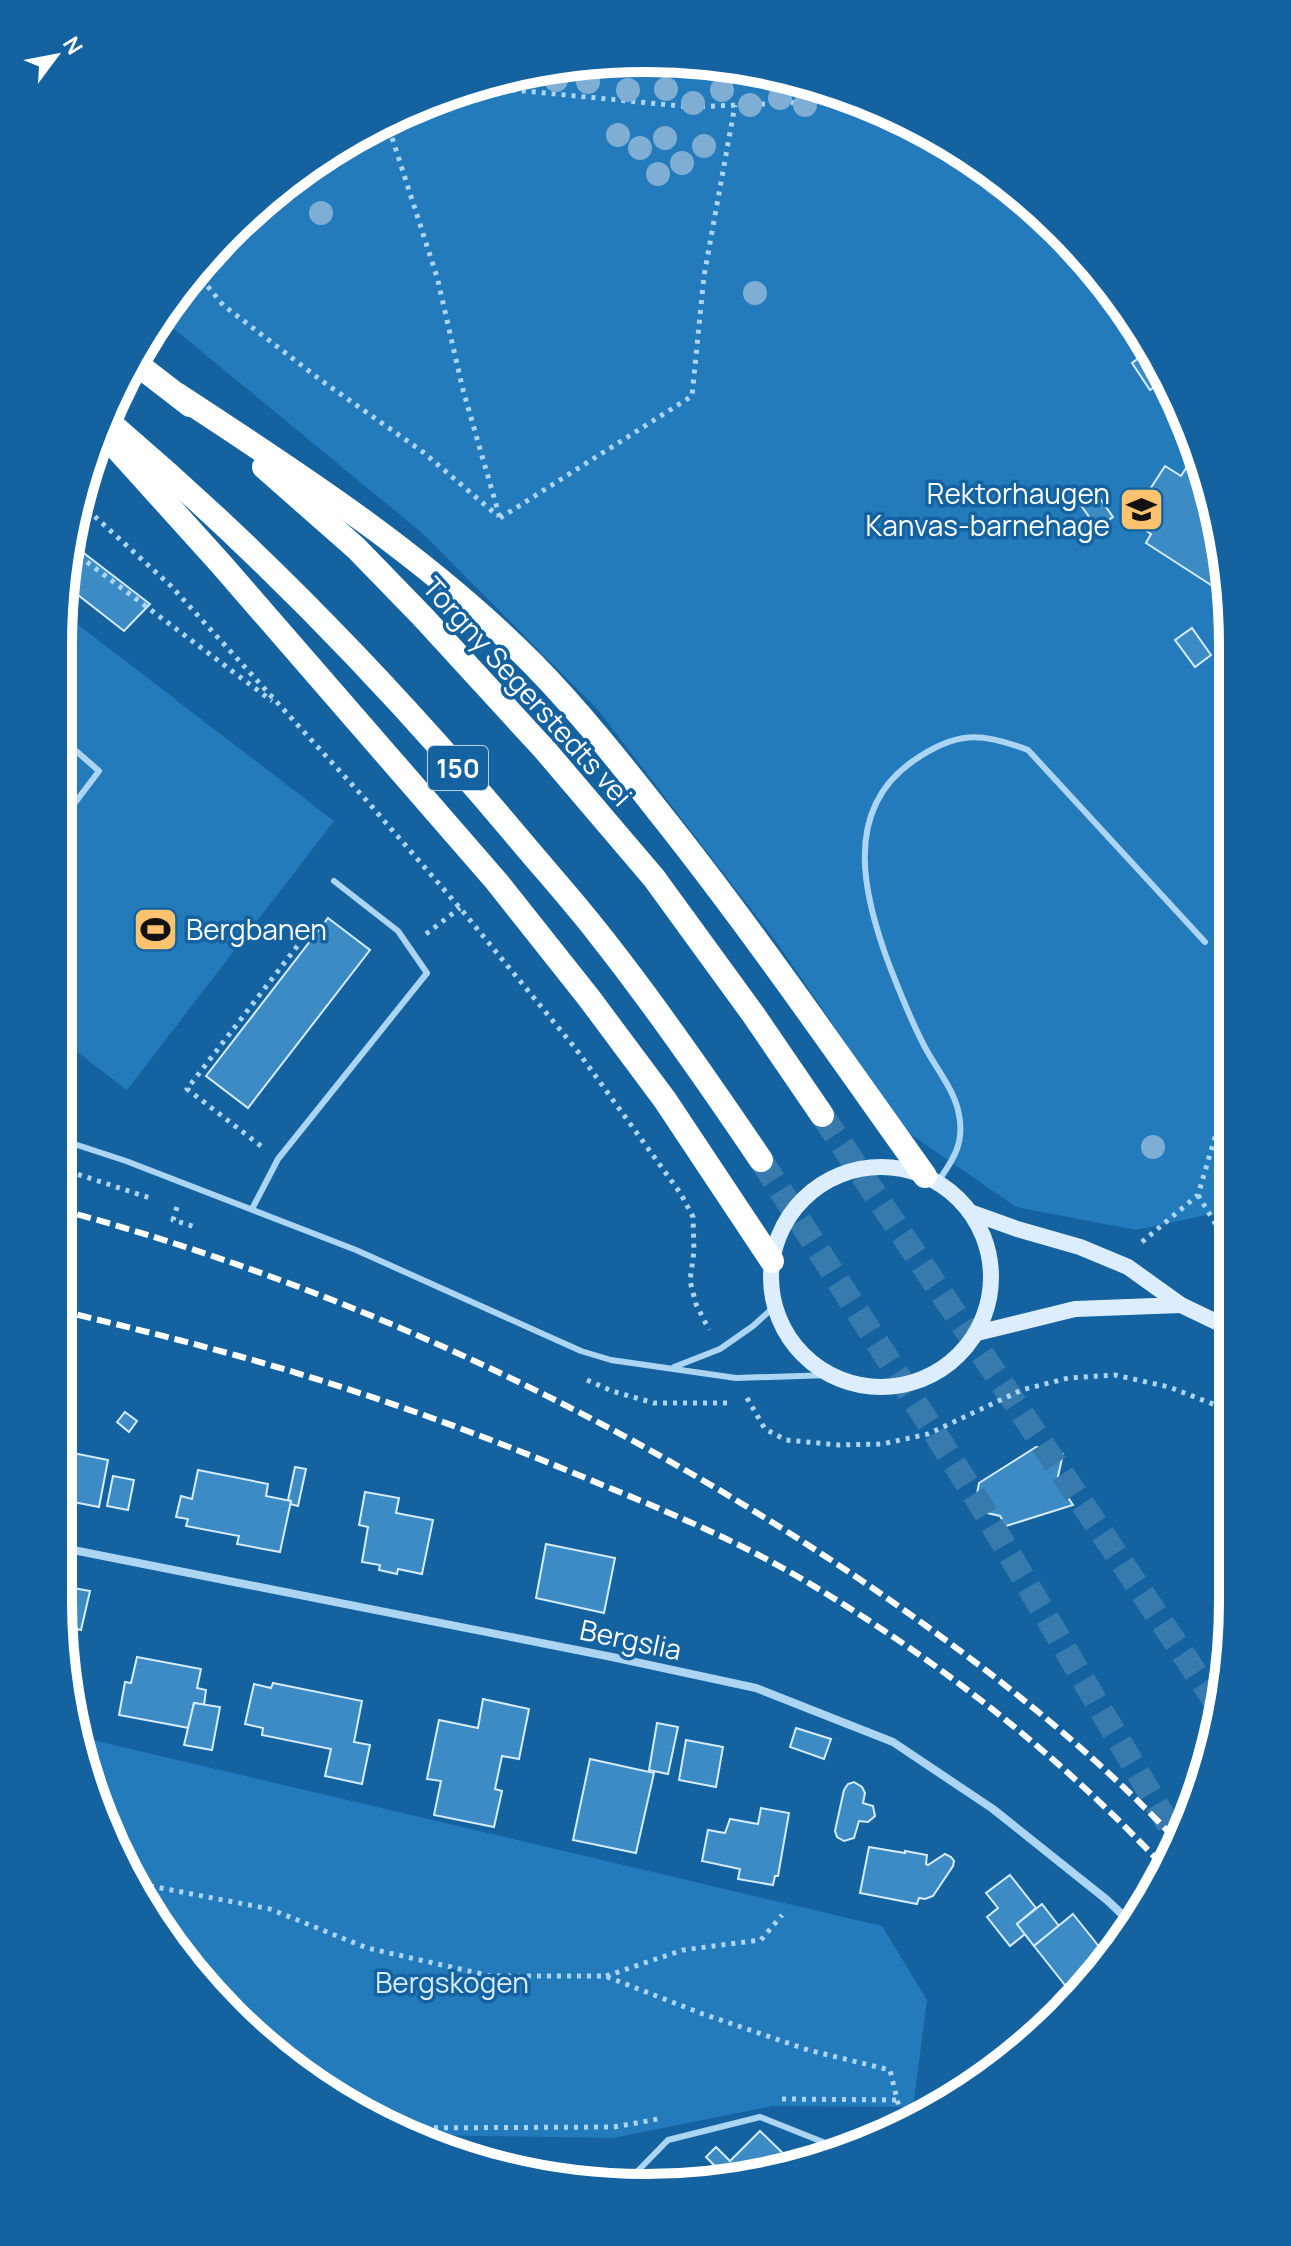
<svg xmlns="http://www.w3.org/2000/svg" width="1291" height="2246" viewBox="0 0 1291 2246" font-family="Manrope,sans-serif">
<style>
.green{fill:#237bbc}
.building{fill:#3d8bc5;stroke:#d5ecfd;stroke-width:2}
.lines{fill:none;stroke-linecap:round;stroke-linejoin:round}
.highway-tunnel{stroke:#377aad;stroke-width:24;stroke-dasharray:24 12;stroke-linecap:butt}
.path{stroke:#acd5f4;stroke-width:5;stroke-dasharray:4 6;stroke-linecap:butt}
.lane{stroke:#acd5f4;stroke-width:6}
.street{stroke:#acd5f4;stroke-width:8}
.secondary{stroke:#dceefd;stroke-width:16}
.highway{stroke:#fff;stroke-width:24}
.rail{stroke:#fff;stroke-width:6;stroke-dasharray:14 6;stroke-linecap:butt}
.tree{fill:#7eaed3}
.labels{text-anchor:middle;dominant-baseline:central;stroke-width:7;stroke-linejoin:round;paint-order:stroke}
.shield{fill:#14629f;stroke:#b8d0e2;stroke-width:2}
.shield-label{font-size:26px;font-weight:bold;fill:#fff}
.poi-label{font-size:28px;fill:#fff;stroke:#14629f;text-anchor:end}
.street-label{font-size:28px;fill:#fff;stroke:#14629f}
.park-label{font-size:28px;fill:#d5ecfd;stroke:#14629f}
.rim{fill:none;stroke:#fff;stroke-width:10}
</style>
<rect width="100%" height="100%" fill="#14629f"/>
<g class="green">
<path d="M570,65L628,70L743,68L835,89L940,137L1061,230L1134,320L1202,456L1228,569L1230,1200L1216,1213L1136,1230L1016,1207L906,1131L777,943L598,710L422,533L161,318L204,258L288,179L386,118L494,78Z"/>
<path d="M59,610L334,821L127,1090L59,1038Z"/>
<path d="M80,1737L882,1926L927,2000L913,2107L773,2106L613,2138L420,2135L319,2089L179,1958L89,1789Z"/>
</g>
<g class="building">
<path d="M1148,351L1164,380L1150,390L1132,363Z"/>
<path d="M1188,465L1206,476L1228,569V596L1146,543L1151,534L1130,520L1165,466L1181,476Z"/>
<path d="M1094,490L1113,517L1097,528L1078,501Z"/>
<path d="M72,544L150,604L124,631L64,584Z"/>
<path d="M1192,628L1211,655L1195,667L1175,640Z"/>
<path d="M328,918L370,950L248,1108L206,1076Z"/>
<path d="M125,1412L137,1421L129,1432L117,1422Z"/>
<path d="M1036,1447L1063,1454L1057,1481L1073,1505L1006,1526L1000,1516L974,1510L979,1483Z"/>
<path d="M58,1450L108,1460L99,1507L58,1499Z"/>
<path d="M295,1467L306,1469L298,1506L290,1504L291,1501L288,1500Z"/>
<path d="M198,1470L268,1484L266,1496L291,1501L280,1552L237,1544L239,1536L186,1526L188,1519L176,1517L181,1496L192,1499Z"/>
<path d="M113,1476L134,1480L128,1510L107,1506Z"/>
<path d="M365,1492L399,1498L396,1513L433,1520L422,1574L398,1569L397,1574L379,1570L380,1565L362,1562L368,1527L359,1525Z"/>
<path d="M546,1544L615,1558L604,1613L536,1598Z"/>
<path d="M68,1587L90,1591L81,1630L62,1626L61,1620Z"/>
<path d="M137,1657L201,1669L197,1688L206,1690L204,1705L194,1703L189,1728L119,1715L125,1682L131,1683Z"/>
<path d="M273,1683L362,1701L354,1742L370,1745L362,1784L325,1776L331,1749L262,1735L263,1728L245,1724L254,1684L271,1688Z"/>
<path d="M483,1699L529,1709L519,1759L502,1756L495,1789L502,1791L494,1827L434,1815L441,1781L427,1779L439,1720L478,1728Z"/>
<path d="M194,1703L220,1707L212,1750L184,1745Z"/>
<path d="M657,1723L678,1727L668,1774L649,1770Z"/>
<path d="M796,1728L831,1739L824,1759L790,1747Z"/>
<path d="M686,1740L723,1747L716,1787L679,1780Z"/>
<path d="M590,1759L654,1773L636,1853L573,1840Z"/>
<path d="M854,1782L862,1787L865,1793L863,1803L873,1806L875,1816L868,1822L859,1821L854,1838L844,1841L837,1837L835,1831L844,1790L848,1784Z"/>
<path d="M761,1808L789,1813L778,1876H775L773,1885L738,1879L740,1869L702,1861L708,1830L725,1833L730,1819L758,1824Z"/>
<path d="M869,1847L905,1853V1851L927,1855L926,1864L928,1865L945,1854L951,1857L954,1861L953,1866L933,1896L925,1899L919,1898L917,1904L860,1893Z"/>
<path d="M1010,1875L1036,1908L1017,1924L1025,1934L1010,1946L987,1917L998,1908L986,1893Z"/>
<path d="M1042,1904L1059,1926L1034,1946L1017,1924Z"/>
<path d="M1073,1914L1105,1954L1072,1994L1034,1946Z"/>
<path d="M1025,2035L1032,2043L1022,2049L1016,2042Z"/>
<path d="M760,2131L792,2162L713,2180L721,2172L706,2157L716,2147L730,2161Z"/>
</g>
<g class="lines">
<g class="highway-tunnel">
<path d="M822,1115L1218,1706"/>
<path d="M761,1160L980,1504L1178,1841"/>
</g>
<g class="path">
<path d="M472,86L691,107L857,100"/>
<path d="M386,119L437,277L463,390L500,518"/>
<path d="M195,271L223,305L322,381L423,452L498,516"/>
<path d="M80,503L171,586L367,801L460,908L576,1049L681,1194L693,1217L694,1251L690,1281L696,1304L709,1330"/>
<path d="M500,518L692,396L704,276L735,105"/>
<path d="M71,550L272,701"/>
<path d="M426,934L460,908"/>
<path d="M261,1146L187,1089L312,927"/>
<path d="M59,1168L150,1198"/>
<path d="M1198,1195L1230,1248"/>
<path d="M177,1207L173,1220L195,1227"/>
<path d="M1142,1242L1198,1195L1216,1134L1230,1149"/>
<path d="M587,1380L612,1391L654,1403H729"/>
<path d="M747,1398L765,1429L786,1440L839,1445L882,1444L928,1434L1022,1390L1068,1378L1115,1375L1169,1387L1231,1411"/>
<path d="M140,1884L270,1909L367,1948L491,1976H605L703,2014L808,2050L890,2070L901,2116L864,2145"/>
<path d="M606,1976L683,1950L761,1940L782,1915"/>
<path d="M782,2099L897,2100"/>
<path d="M404,2128L614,2127L658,2119"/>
</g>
<g class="lane">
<path d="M59,824L99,771L59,736"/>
<path d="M59,1139L126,1161L356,1250L581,1351L611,1360L736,1378L831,1375"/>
<path d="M937,1183C954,1159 966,1141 958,1110C953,1089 937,1069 927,1051C912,1024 901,995 890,967C864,898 841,811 913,761C956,731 981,732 1028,750L1205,942"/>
<path d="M252,1209L278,1159L427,973L398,931L334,881"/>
<path d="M674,1367L720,1349L753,1326L775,1306"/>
<path d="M628,2181L668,2140L760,2117L843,2150"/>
</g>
<path class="street" d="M58,1547L612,1657L756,1688L893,1742L993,1809L1107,1900L1131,1923"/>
<g class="secondary">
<circle cx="881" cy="1277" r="110"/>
<path d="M970,1212L1017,1229L1080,1247L1128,1267L1181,1305L1231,1329"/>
<path d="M977,1333L1075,1309L1181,1305"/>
</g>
<g class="highway">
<path d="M133,361L190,405"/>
<path d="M178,395C302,476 428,558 533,664C578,710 618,760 658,811C752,929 837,1053 925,1176"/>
<path d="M117,429C263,554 397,693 520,840C546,871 573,901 598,933C656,1006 709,1083 761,1160"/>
<path d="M101,431L221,564L497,882L589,998L665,1100L772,1261"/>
<path d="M264,467L356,548L423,617L545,750L654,878L753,1014L822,1115"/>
</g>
<g class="rail">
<path d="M58,1209C355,1289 642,1426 894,1603C995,1674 1093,1751 1178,1842"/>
<path d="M58,1248H60"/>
<path d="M58,1310C120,1325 181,1340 242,1357C364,1391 484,1435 600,1484C666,1511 733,1539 795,1575C932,1655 1058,1753 1166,1869"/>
</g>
</g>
<g class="tree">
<circle cx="556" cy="80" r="12"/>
<circle cx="588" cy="82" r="12"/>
<circle cx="666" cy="89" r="12"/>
<circle cx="628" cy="90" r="12"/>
<circle cx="722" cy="90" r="12"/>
<circle cx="780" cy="98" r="12"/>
<circle cx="693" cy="103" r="12"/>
<circle cx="750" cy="105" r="12"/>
<circle cx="805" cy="105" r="12"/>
<circle cx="618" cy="135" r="12"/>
<circle cx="665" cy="138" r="12"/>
<circle cx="704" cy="146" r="12"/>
<circle cx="640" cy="148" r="12"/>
<circle cx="682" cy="163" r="12"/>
<circle cx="658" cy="174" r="12"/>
<circle cx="321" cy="213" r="12"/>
<circle cx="755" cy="293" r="12"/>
<circle cx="1153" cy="1147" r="12"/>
</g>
<defs>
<symbol id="school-square" viewBox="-11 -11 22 22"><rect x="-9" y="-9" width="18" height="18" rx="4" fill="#ffc36f" stroke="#14629f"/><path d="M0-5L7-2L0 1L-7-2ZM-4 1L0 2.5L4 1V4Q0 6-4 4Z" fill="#111"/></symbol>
<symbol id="stadium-square" viewBox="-11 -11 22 22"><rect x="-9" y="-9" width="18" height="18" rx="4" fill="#ffc36f" stroke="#14629f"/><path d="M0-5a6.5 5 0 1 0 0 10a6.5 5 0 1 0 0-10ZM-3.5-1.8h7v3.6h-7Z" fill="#111"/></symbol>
</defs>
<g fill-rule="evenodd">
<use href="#school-square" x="1116" y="484" width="51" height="51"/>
<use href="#stadium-square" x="130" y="904" width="51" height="51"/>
</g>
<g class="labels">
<rect class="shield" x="428" y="746" width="60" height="44" rx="6"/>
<g class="shield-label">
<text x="458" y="768">150</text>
</g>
<g class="poi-label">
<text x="1110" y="493">Rektorhaugen<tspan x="1110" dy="32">Kanvas-barnehage</tspan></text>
<text x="186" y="929" text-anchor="start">Bergbanen</text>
</g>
<g class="street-label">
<text transform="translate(528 691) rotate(48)">Torgny Segerstedts vei</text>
<text transform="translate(631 1639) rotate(12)">Bergslia</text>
</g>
<g class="park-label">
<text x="452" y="1982">Bergskogen</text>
</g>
</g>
<path d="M0 0H1291V2246H0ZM645 72H646A573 573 0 0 1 1219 645V1601A573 573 0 0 1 646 2174H645A573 573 0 0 1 72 1601V645A573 573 0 0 1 645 72Z" fill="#14629f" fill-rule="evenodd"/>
<path class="rim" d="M645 72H646A573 573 0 0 1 1219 645V1601A573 573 0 0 1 646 2174H645A573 573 0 0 1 72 1601V645A573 573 0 0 1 645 72Z"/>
<g transform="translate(56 56) rotate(58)" stroke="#14629f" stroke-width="6" paint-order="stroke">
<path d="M0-6L14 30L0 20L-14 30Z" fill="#ffffff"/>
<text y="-12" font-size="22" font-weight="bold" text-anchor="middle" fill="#ffffff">N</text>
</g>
</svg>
